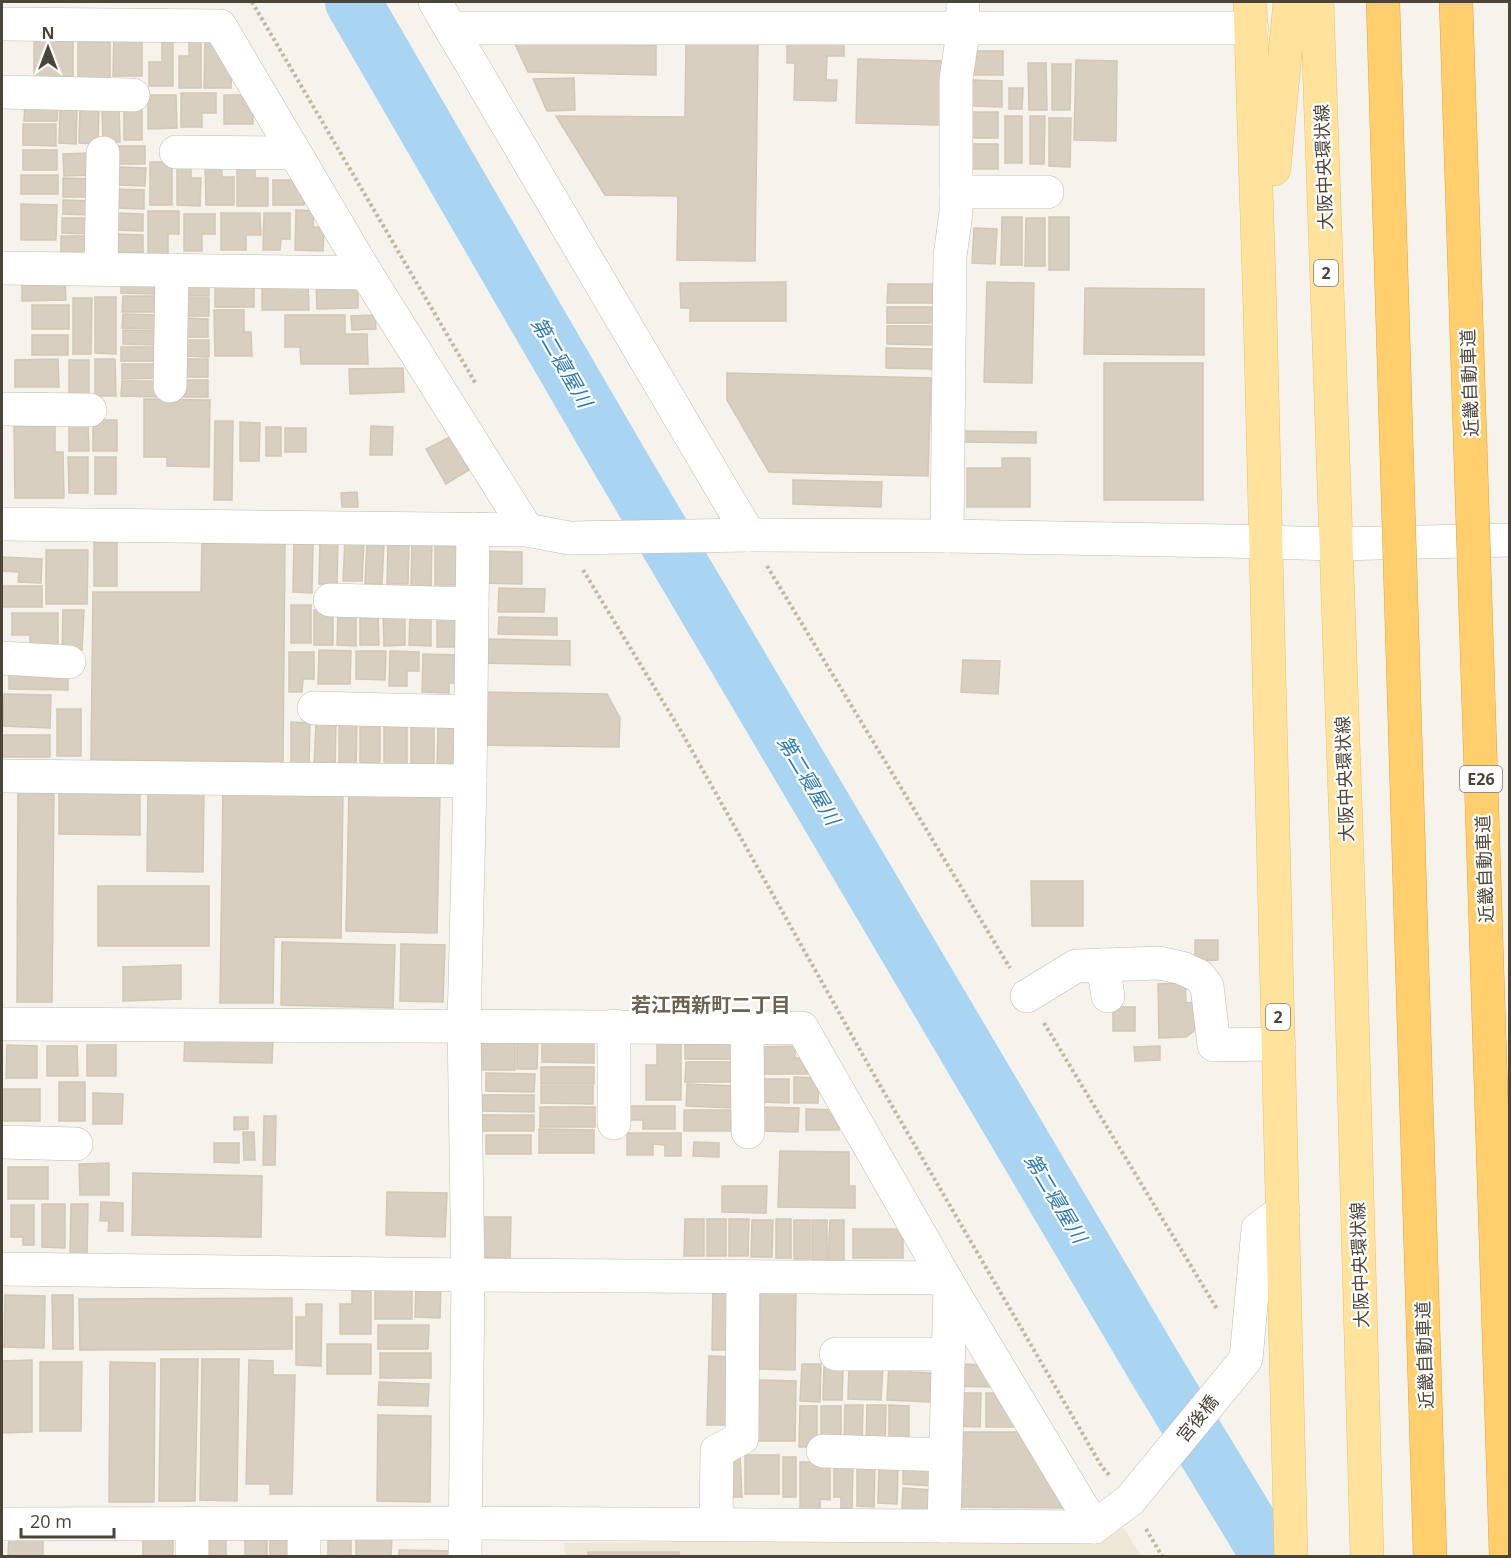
<svg xmlns="http://www.w3.org/2000/svg" width="1511" height="1558" viewBox="0 0 1511 1558" font-family="'Open Sans','Noto Sans JP',sans-serif">
<style>
.education{fill:#efe8d6}
.lines{fill:none;stroke-linecap:round;stroke-linejoin:round}
.river{stroke:#a9d4f2;stroke-width:56}
.building{fill:#d8cfc1;stroke:#d3c7b4;stroke-width:1.5}
.minor-casing{stroke:#c2bbae;stroke-width:34}
.major-casing{stroke:#e6c16a;stroke-width:34}
.path{stroke:#c4b79f;stroke-width:4;stroke-dasharray:3 3;stroke-linecap:butt}
.minor{stroke:#fff;stroke-width:33}
.major{stroke:#ffe39c;stroke-width:33}
.highway-bridge-casing{stroke:#e0a43c;stroke-width:34;stroke-linecap:butt}
.highway-bridge{stroke:#ffcf6e;stroke-width:33}
.labels{text-anchor:middle;dominant-baseline:central;stroke-width:4.5;stroke-linejoin:round;paint-order:stroke}
.shield{fill:#fff;stroke:#817c74;stroke-width:1.5}
.shield-label{font-size:16px;font-weight:bold;fill:#4b4439}
.street-label{font-size:18px;fill:#4b4439;stroke:#fff}
.water-label{font-size:20px;font-style:italic;fill:#2e7ab2;stroke:#fff}
.neighbourhood-label{font-size:20px;font-weight:bold;fill:#6e6250;stroke:#fff}
</style>
<rect width="100%" height="100%" fill="#f6f3ec"/>
<path class="education" d="M1124,1528L1141,1556H565L564,1543L1098,1537Z"/>
<g class="lines">
<path class="river" d="M353,2L617,457L1155,1368L1269,1556"/>
</g>
<g class="building">
<rect x="34" y="31" width="39" height="46"/>
<path d="M114,33H142V76H113Z"/>
<path d="M162,33H173V86H149V62H162Z"/>
<path d="M201,38V88H179V56H189V39Z"/>
<rect x="78" y="42" width="32" height="37"/>
<path d="M205,42L223,43L232,59L231,88H204Z"/>
<path d="M514,42L656,45V75L528,72Z"/>
<path d="M686,42L758,43L755,261L677,260L678,196L605,195L556,116L685,117Z"/>
<path d="M787,42L844,43V56H827L826,80H837L836,101L794,100L795,63H787Z"/>
<rect x="971" y="51" width="32" height="24"/>
<path d="M858,59L942,61L941,125L856,123Z"/>
<path d="M1076,60L1117,61L1116,141L1074,140Z"/>
<path d="M1028,63H1046L1047,110H1029Z"/>
<path d="M1052,64H1071L1070,110H1052Z"/>
<path d="M574,78L575,110L547,111L533,79Z"/>
<path d="M972,80L1002,81V107L972,106Z"/>
<path d="M1009,88H1023L1022,109H1009Z"/>
<path d="M181,93H216V113H202V127H181Z"/>
<path d="M148,95H176L177,128L148,129Z"/>
<rect x="224" y="95" width="29" height="29"/>
<path d="M25,101L58,102L57,121H24Z"/>
<path d="M102,106H119L120,142H103Z"/>
<rect x="124" y="106" width="18" height="34"/>
<path d="M80,107H99L98,144L79,143Z"/>
<path d="M60,108H77L76,144L59,143Z"/>
<rect x="969" y="112" width="29" height="26"/>
<rect x="1005" y="116" width="17" height="47"/>
<path d="M1030,116H1045L1044,164H1030Z"/>
<path d="M1049,118H1071L1070,167L1049,166Z"/>
<path d="M23,124H56V146L23,145Z"/>
<path d="M969,144H998V169H968Z"/>
<path d="M117,146H145V164H116Z"/>
<rect x="23" y="150" width="34" height="20"/>
<path d="M90,153V175L64,176L63,154Z"/>
<rect x="150" y="162" width="22" height="43"/>
<path d="M177,162H191V178H201L200,206L177,205Z"/>
<path d="M205,162H222V177H234V205H206Z"/>
<path d="M237,163H255V178H268V206H237Z"/>
<path d="M118,167L146,168L145,186L117,185Z"/>
<rect x="21" y="175" width="37" height="19"/>
<path d="M63,178L92,179L91,197H63Z"/>
<rect x="273" y="180" width="31" height="25"/>
<path d="M117,189L144,190V209L116,208Z"/>
<path d="M63,200L92,201L91,215L63,214Z"/>
<path d="M21,204L57,205L56,240H21Z"/>
<path d="M296,210L314,211L313,227H324L323,251L295,250Z"/>
<path d="M148,211H179V234H168V255H148Z"/>
<path d="M116,213L143,214V231L115,230Z"/>
<path d="M221,213H260L261,235H246V250H221Z"/>
<path d="M264,213H290V239H281L280,250H263Z"/>
<path d="M184,214H215V234H202V251H184Z"/>
<path d="M1002,217H1022V265H1001Z"/>
<rect x="1049" y="217" width="20" height="53"/>
<path d="M62,218H91V234L62,233Z"/>
<path d="M1026,218H1045V266H1025Z"/>
<path d="M974,228L997,229L995,264L972,263Z"/>
<path d="M114,234L143,235V253H113Z"/>
<path d="M61,236H90V255L61,254Z"/>
<path d="M121,277L156,278L155,294L121,293Z"/>
<path d="M183,277L209,278V296H183Z"/>
<path d="M65,279L66,300L22,301V280Z"/>
<rect x="215" y="282" width="39" height="25"/>
<path d="M308,282L309,310H262V283Z"/>
<path d="M358,282V308L317,309L316,283Z"/>
<path d="M786,282V321H690V308H681L680,283Z"/>
<path d="M987,282L1034,283L1032,383L984,382Z"/>
<path d="M888,284H933V303H887Z"/>
<path d="M1085,288L1204,289V355L1084,354Z"/>
<path d="M123,296H156V312H122Z"/>
<path d="M95,297H116V354L95,353Z"/>
<path d="M73,298H92L91,354H73Z"/>
<rect x="184" y="298" width="25" height="18"/>
<rect x="32" y="305" width="37" height="24"/>
<rect x="887" y="307" width="47" height="16"/>
<path d="M214,310H244V332H251L252,356H215Z"/>
<path d="M123,314L156,315V329L122,328Z"/>
<path d="M285,315H345V334H367L368,364H301L300,347H285Z"/>
<path d="M375,315L376,329L352,330L351,316Z"/>
<path d="M184,318L208,319V337H183Z"/>
<path d="M887,326H933V345L887,344Z"/>
<path d="M123,330L156,331V345L123,344Z"/>
<rect x="32" y="335" width="36" height="20"/>
<path d="M184,340H209V357L184,356Z"/>
<rect x="121" y="347" width="35" height="14"/>
<path d="M886,348L932,349V369L886,368Z"/>
<path d="M58,359L59,387H15V360Z"/>
<path d="M95,359H115L116,396H95Z"/>
<rect x="182" y="359" width="26" height="18"/>
<rect x="69" y="360" width="20" height="34"/>
<rect x="1104" y="363" width="99" height="137"/>
<path d="M122,364H157V378L122,379Z"/>
<path d="M403,368L404,392L350,394L349,369Z"/>
<path d="M727,373L931,378L928,476L769,472L727,400Z"/>
<rect x="183" y="380" width="25" height="17"/>
<path d="M122,381H157V397L121,396Z"/>
<path d="M144,399L210,400L209,467L167,466V457H144Z"/>
<rect x="93" y="420" width="24" height="31"/>
<path d="M69,421H88L89,451H69Z"/>
<path d="M215,421H233L232,500H214Z"/>
<path d="M240,422L260,423L259,461H240Z"/>
<path d="M14,426H55V452H63L64,498H15Z"/>
<path d="M371,426L393,427L392,455H370Z"/>
<rect x="266" y="427" width="15" height="29"/>
<rect x="285" y="428" width="21" height="24"/>
<path d="M963,431L1036,432V443L963,442Z"/>
<path d="M450,437L469,470L446,484L426,449Z"/>
<path d="M68,457H88V493H69Z"/>
<rect x="95" y="457" width="21" height="37"/>
<path d="M1002,458H1030V507H967V468H1002Z"/>
<path d="M793,480L882,482L881,507L793,504Z"/>
<path d="M357,492L358,507H342L341,493Z"/>
<path d="M345,539L364,540L362,581H343Z"/>
<path d="M320,540H338L337,584H319Z"/>
<path d="M202,541H285L283,762L91,760L93,592H201Z"/>
<path d="M294,541H313L312,593L293,592Z"/>
<path d="M367,541H384L382,584H365Z"/>
<path d="M94,542L117,543V586H94Z"/>
<path d="M412,542H432L431,586H411Z"/>
<path d="M388,543H409L408,584H387Z"/>
<rect x="435" y="546" width="22" height="39"/>
<path d="M46,550H88L87,604H46Z"/>
<path d="M481,551L522,552V584L481,583Z"/>
<path d="M2,557L42,559L41,583L18,582L19,572L2,571Z"/>
<rect x="2" y="586" width="40" height="21"/>
<path d="M499,588L545,589L544,612H498Z"/>
<rect x="291" y="605" width="20" height="38"/>
<path d="M63,610H84L82,650L62,649Z"/>
<rect x="314" y="610" width="19" height="35"/>
<path d="M338,610L356,611V646L337,645Z"/>
<path d="M360,611H378L379,645H360Z"/>
<path d="M12,613H58V646H30V635H12Z"/>
<path d="M383,613H405V645L384,646Z"/>
<path d="M410,613H431V646L409,645Z"/>
<rect x="437" y="617" width="20" height="30"/>
<path d="M499,617L557,618V635L498,634Z"/>
<path d="M483,639L570,641V665L482,663Z"/>
<path d="M319,650L351,651L350,684H318Z"/>
<path d="M356,651H386L385,680L356,679Z"/>
<path d="M390,651L419,652V671H407V686H389Z"/>
<path d="M289,652H314V679H303L302,692H289Z"/>
<path d="M423,654L458,655L457,683H449V693L422,692Z"/>
<path d="M963,660L1000,661L998,694L961,692Z"/>
<path d="M9,670L68,671V690L9,689Z"/>
<path d="M482,692L607,694L620,718L619,747L481,745Z"/>
<path d="M4,694L51,695L50,728L3,726Z"/>
<rect x="57" y="709" width="24" height="47"/>
<path d="M291,722L310,723L309,766H291Z"/>
<path d="M339,722H357L356,768L339,767Z"/>
<path d="M316,723L336,724L335,768L314,767Z"/>
<rect x="384" y="726" width="23" height="40"/>
<rect x="411" y="726" width="23" height="40"/>
<rect x="360" y="727" width="20" height="36"/>
<path d="M438,727L459,728L457,769L437,768Z"/>
<rect x="2" y="735" width="48" height="22"/>
<path d="M18,787H54L52,1002H17Z"/>
<path d="M59,789L140,790V835L59,834Z"/>
<path d="M223,789L343,790L341,938L274,937L273,1003H220Z"/>
<path d="M148,790L204,791L203,872L147,871Z"/>
<path d="M349,790L440,792L437,933L346,931Z"/>
<path d="M1031,881H1083V926H1032Z"/>
<rect x="98" y="886" width="111" height="60"/>
<path d="M1195,940H1218V960L1195,961Z"/>
<path d="M282,942L395,945L393,1008L281,1005Z"/>
<path d="M401,944L445,945L443,1002L400,1001Z"/>
<path d="M181,965V999L123,1001V967Z"/>
<path d="M1185,983L1186,1003L1195,1002L1196,1016L1194,1031L1186,1037L1159,1038L1158,984Z"/>
<rect x="1113" y="1007" width="22" height="24"/>
<path d="M185,1035L273,1037L272,1063L184,1061Z"/>
<path d="M515,1035V1070H481V1036Z"/>
<path d="M517,1037H538L537,1069H517Z"/>
<path d="M657,1037H681V1100H646V1065H657Z"/>
<path d="M542,1038H594V1063L542,1062Z"/>
<rect x="685" y="1038" width="47" height="21"/>
<path d="M7,1045L37,1046V1078H6Z"/>
<rect x="87" y="1045" width="29" height="31"/>
<path d="M47,1046H77L78,1076H47Z"/>
<path d="M795,1046V1058H808V1074H760V1047Z"/>
<path d="M1160,1046V1060L1135,1061L1134,1047Z"/>
<path d="M686,1062H736V1082H685Z"/>
<rect x="541" y="1067" width="53" height="17"/>
<path d="M486,1073L535,1074L534,1092L486,1091Z"/>
<path d="M794,1077L819,1078L818,1103H794Z"/>
<path d="M760,1079H789V1103L760,1102Z"/>
<rect x="59" y="1082" width="26" height="39"/>
<path d="M687,1084L735,1086L734,1108L686,1106Z"/>
<path d="M541,1086H593V1104L541,1103Z"/>
<rect x="4" y="1089" width="36" height="32"/>
<path d="M93,1093L123,1094L122,1124H93Z"/>
<path d="M481,1095H534V1112L481,1111Z"/>
<path d="M627,1106H675V1129H643V1120H627Z"/>
<rect x="540" y="1107" width="55" height="20"/>
<path d="M759,1107L799,1108L798,1132L759,1131Z"/>
<path d="M806,1109L840,1110L839,1130H806Z"/>
<rect x="684" y="1110" width="47" height="21"/>
<path d="M479,1115H534V1131H480Z"/>
<path d="M264,1116H276L275,1165H263Z"/>
<path d="M234,1117H248V1129L234,1130Z"/>
<path d="M539,1129L594,1130V1153H539Z"/>
<path d="M243,1132H254L255,1160H244Z"/>
<path d="M627,1133H681V1156H665V1145L653,1144V1155H627Z"/>
<rect x="486" y="1135" width="45" height="19"/>
<path d="M694,1142L719,1143V1157L693,1156Z"/>
<path d="M214,1143H239V1163L214,1162Z"/>
<path d="M780,1151L849,1152V1186H855V1208L778,1207Z"/>
<path d="M109,1163V1195H80L79,1164Z"/>
<rect x="8" y="1167" width="40" height="32"/>
<path d="M133,1173L262,1176L261,1237L132,1235Z"/>
<path d="M722,1186H767L766,1213L722,1212Z"/>
<path d="M387,1192L447,1193L445,1237L386,1235Z"/>
<path d="M101,1202L123,1203V1231H108L109,1221H100Z"/>
<path d="M42,1204H65V1248L42,1247Z"/>
<path d="M71,1204H88L87,1254H70Z"/>
<path d="M11,1205H34V1245H23V1237H11Z"/>
<path d="M477,1217H511L510,1258L476,1257Z"/>
<path d="M685,1219H704V1256H684Z"/>
<rect x="707" y="1219" width="19" height="37"/>
<path d="M729,1219H749L748,1256H729Z"/>
<rect x="776" y="1219" width="15" height="39"/>
<path d="M752,1220H773L772,1257H751Z"/>
<rect x="794" y="1220" width="16" height="39"/>
<rect x="812" y="1220" width="15" height="40"/>
<path d="M830,1220H844V1261L828,1260Z"/>
<rect x="853" y="1229" width="50" height="29"/>
<path d="M416,1283L441,1284L440,1318L415,1317Z"/>
<path d="M760,1285L796,1286L795,1370L759,1369Z"/>
<path d="M713,1286H737L736,1350H712Z"/>
<rect x="375" y="1290" width="37" height="29"/>
<path d="M352,1291L371,1292V1334H340V1304H352Z"/>
<path d="M5,1295L45,1296L44,1348L4,1347Z"/>
<path d="M52,1295H73V1349H53Z"/>
<path d="M292,1298V1349L80,1350L79,1299Z"/>
<path d="M306,1304H322L321,1366L296,1365V1317H306Z"/>
<path d="M378,1325H429L428,1349H378Z"/>
<rect x="327" y="1344" width="44" height="30"/>
<rect x="380" y="1353" width="51" height="25"/>
<path d="M709,1356L736,1357L734,1425H707Z"/>
<path d="M161,1359H198L195,1501H159Z"/>
<path d="M202,1359H239L237,1501L200,1500Z"/>
<path d="M32,1360V1432L2,1433V1361Z"/>
<path d="M249,1360L273,1361V1375H295L292,1494H270V1484H246Z"/>
<path d="M40,1362H82L81,1431H40Z"/>
<path d="M110,1362L155,1363L154,1502H109Z"/>
<path d="M889,1363L911,1364V1372L932,1373L930,1402L887,1400Z"/>
<path d="M802,1364H821L820,1402L800,1401Z"/>
<path d="M955,1364L991,1365L990,1387L954,1386Z"/>
<path d="M849,1366L883,1367L881,1400L848,1399Z"/>
<path d="M824,1367H843L842,1400H823Z"/>
<path d="M759,1380L796,1381L795,1441H758Z"/>
<path d="M379,1382L429,1384L428,1406L378,1405Z"/>
<path d="M958,1393H981L980,1427L957,1426Z"/>
<path d="M986,1393H1001L1015,1401L1014,1427H986Z"/>
<path d="M845,1405H863L862,1443H844Z"/>
<path d="M867,1405H886L885,1447L866,1446Z"/>
<path d="M889,1405L909,1406V1446H889Z"/>
<path d="M800,1406H817V1447H799Z"/>
<rect x="821" y="1406" width="20" height="39"/>
<path d="M378,1415L431,1416L430,1502L377,1501Z"/>
<path d="M958,1432H1026L1064,1508L957,1507Z"/>
<rect x="745" y="1455" width="34" height="39"/>
<path d="M740,1456L742,1497H726L725,1457Z"/>
<rect x="783" y="1457" width="13" height="40"/>
<path d="M800,1462H830V1500L820,1499V1509L800,1508Z"/>
<path d="M857,1462H875L874,1507L857,1506Z"/>
<path d="M903,1462L933,1463V1486L903,1484Z"/>
<path d="M834,1463H853L852,1509H841V1497H834Z"/>
<path d="M879,1464L898,1465L897,1504L878,1503Z"/>
<path d="M903,1488L933,1490L932,1512L902,1510Z"/>
<path d="M143,1533L173,1534V1556H143Z"/>
<path d="M9,1535L43,1536V1556H8Z"/>
<path d="M204,1535L226,1536V1556H204Z"/>
<rect x="328" y="1537" width="23" height="19"/>
<path d="M356,1537L392,1538L391,1556H356Z"/>
<rect x="245" y="1540" width="22" height="16"/>
<rect x="270" y="1540" width="21" height="16"/>
<path d="M399,1550L452,1551V1556H399Z"/>
<rect x="588" y="1552" width="91" height="4"/>
</g>
<g class="lines">
<defs>
<g id="minor">
<path d="M435,2L749,535"/>
<path d="M2,24L220,26L366,273L527,530"/>
<path d="M450,28H1252"/>
<path d="M2,92L133,95"/>
<path d="M176,152L295,153"/>
<path d="M956,192H1047"/>
<path d="M2,268L366,273"/>
<path d="M101,269L103,153"/>
<path d="M170,386L172,270"/>
<path d="M2,409L90,410"/>
<path d="M2,524L527,530L569,538L749,535L947,536L1226,541L1336,544L1510,540"/>
<path d="M947,536L950,256L956,213V79L962,39L963,2"/>
<path d="M330,600L472,604"/>
<path d="M2,658L69,662"/>
<path d="M314,708L470,712"/>
<path d="M2,776L470,781"/>
<path d="M1103,965L1108,996"/>
<path d="M1027,996L1076,966L1159,963L1182,968L1199,976L1207,986L1214,1045L1279,1044"/>
<path d="M2,1024L802,1028L950,1287L1094,1527"/>
<path d="M614,1026V1123"/>
<path d="M747,1027L748,1132"/>
<path d="M2,1142L76,1144"/>
<path d="M2,1269L468,1275L945,1278"/>
<path d="M836,1354H949"/>
<path d="M823,1451L946,1455"/>
<path d="M2,1524L466,1523L1094,1527L1130,1500L1246,1359L1258,1229L1283,1211"/>
<path d="M716,1524L717,1451L742,1438L743,1277"/>
<path d="M944,1526L950,1287"/>
<path d="M192,1556V1523"/>
<path d="M304,1556V1523"/>
<path d="M465,1556L468,1275L464,1025L470,781L473,529"/>
</g>
<g id="major">
<path d="M1250,2L1260,311L1291,1556"/>
<path d="M1317,2L1350,940L1367,1556"/>
<path d="M1274,169L1290,2"/>
</g>
</defs>
<use href="#minor" class="minor-casing"/>
<use href="#major" class="major-casing"/>
<g class="path">
<path d="M252,2L476,384"/>
<path d="M767,566L1010,968"/>
<path d="M583,570L682,733L878,1082L1102,1467L1110,1476"/>
<path d="M1044,1023L1217,1309"/>
<path d="M1146,1529L1162,1556"/>
</g>
<use href="#minor" class="minor"/>
<use href="#major" class="major"/>
<defs>
<g id="highway-bridge">
<path d="M1383,2L1430,1556"/>
<path d="M1456,2L1506,1556"/>
</g>
</defs>
<use href="#highway-bridge" class="highway-bridge-casing"/>
<use href="#highway-bridge" class="highway-bridge"/>
</g>
<g class="labels">
<g class="shield">
<rect x="1314" y="260" width="24" height="26" rx="4.5"/>
<rect x="1460" y="766" width="42" height="26" rx="4.5"/>
<rect x="1266" y="1004" width="24" height="26" rx="4.5"/>
</g>
<g class="shield-label">
<text x="1326" y="273">2</text>
<text x="1481" y="779">E26</text>
<text x="1278" y="1017">2</text>
</g>
<g class="street-label">
<text transform="translate(1323 167) rotate(-92)">大阪中央環状線</text>
<text transform="translate(1469 383) rotate(-92)">近畿自動車道</text>
<text transform="translate(1344 779) rotate(-92)">大阪中央環状線</text>
<text transform="translate(1484 869) rotate(-92)">近畿自動車道</text>
<text transform="translate(1359 1265) rotate(-92)">大阪中央環状線</text>
<text transform="translate(1424 1355) rotate(-92)">近畿自動車道</text>
<text transform="translate(1197 1418) rotate(-51)">宮後橋</text>
</g>
<g class="water-label">
<text transform="translate(562 362) rotate(60)">第二寝屋川</text>
<text transform="translate(809 780) rotate(59)">第二寝屋川</text>
<text transform="translate(1056 1198) rotate(59)">第二寝屋川</text>
</g>
<g class="neighbourhood-label">
<text x="711" y="1004">若江西新町二丁目</text>
</g>
</g>
<rect width="1511" height="1558" fill="none" stroke="#4b4439" stroke-width="6"/>
<g transform="translate(48 48)" stroke="#ffffff" stroke-width="4.5" paint-order="stroke">
<path d="M0-4.5L10 22L0 15L-10 22Z" fill="#4b4439"/>
<text y="-9" font-size="16" font-weight="bold" text-anchor="middle" fill="#4b4439">N</text>
</g>
<path d="M21 1528v9h93v-9" fill="none" stroke="#4b4439" stroke-width="3"/>
<text x="30" y="1528" font-size="18" fill="#4b4439" stroke="#ffffff" stroke-width="4.5" paint-order="stroke">20 m</text>
</svg>
